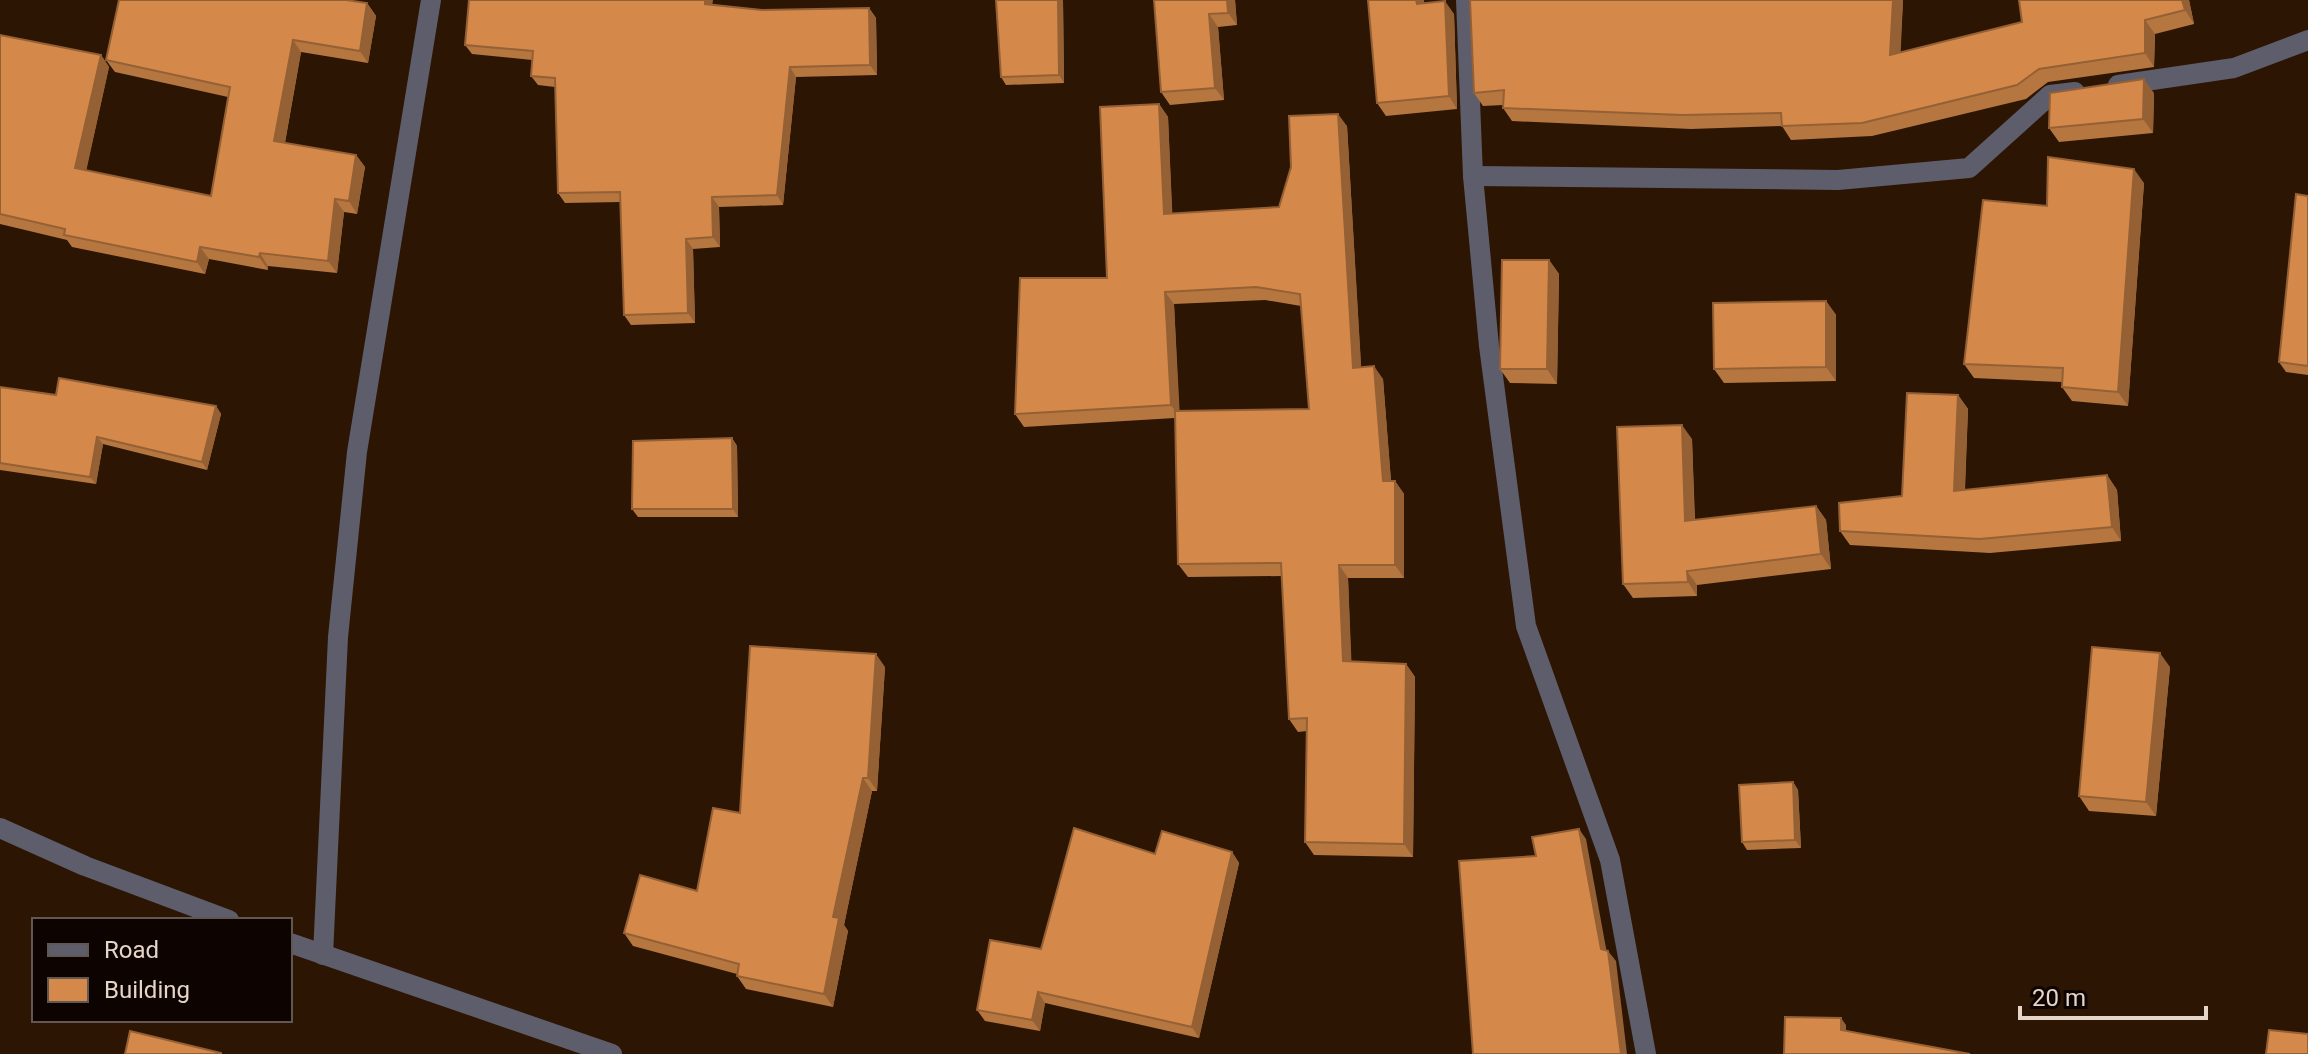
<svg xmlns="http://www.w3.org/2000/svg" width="2308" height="1054" viewBox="0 0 2308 1054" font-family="Roboto,sans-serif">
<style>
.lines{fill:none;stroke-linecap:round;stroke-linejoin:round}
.street{stroke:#5e5d6b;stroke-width:20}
.wall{fill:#b67640;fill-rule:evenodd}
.shaded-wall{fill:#946034}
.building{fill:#d4894b;stroke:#946034;stroke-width:2}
</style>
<rect width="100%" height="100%" fill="#2c1502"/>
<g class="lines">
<g class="street">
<path d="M1466,0L1473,176L1489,346L1526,626L1610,860L1646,1054"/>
<path d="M2118,85L2234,68L2308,40"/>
<path d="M1473,176L1838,180L1969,168L2050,95L2075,92"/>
<path d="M0,828L85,866L229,920"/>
<path d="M290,943L612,1054"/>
<path d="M323,955L338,637L357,452L431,0"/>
</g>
</g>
<g class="wall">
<path d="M996,0H1063L1064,83L1006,85L1001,77Z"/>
<path d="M1154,0H1235L1237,25L1218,27L1224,100L1170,105L1161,92Z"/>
<path d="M1368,0H1424V3L1454,14L1457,109L1386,116L1377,103Z"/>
<path d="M1470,0H1903L1900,52L2189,0L2194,24L2155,34L2154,67L2048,82L2026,99L1872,136L1791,140L1782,126L1691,129L1512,121L1503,108V105L1483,106L1474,93Z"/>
<path d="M367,3L376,16L368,63L301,52L285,143L356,155L365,167L357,214L344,212L337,273L268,266V270L209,259L205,274L72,247L67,240L0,224V35L101,55L109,67L86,170L211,196L228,97L115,72L106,60Z"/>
<path d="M712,5L762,10L869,8L876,18L877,75L796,77L783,205L719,207L720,247L693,249L695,323L631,325L624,315L621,202L565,203L558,193L555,87L538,85L531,76L532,60L472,54L465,45Z"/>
<path d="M2154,93L2153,133L2059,142L2049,128Z"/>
<path d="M1159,104L1168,117L1172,214L1279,207L1347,126L1361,368L1383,379L1391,481H1395L1404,494V578H1348L1351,661L1406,664L1415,677L1413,857L1314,855L1305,842L1307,731L1298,732L1289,719L1282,576L1188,577L1178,564L1175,418L1024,427L1015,414L1107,278ZM1265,300L1301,306L1309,409L1179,411L1174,304Z"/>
<path d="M2144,183L2128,406L2072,401L2062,387V382L1974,378L1964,364L2047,206Z"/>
<path d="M2308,196V375L2286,372L2279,362Z"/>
<path d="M1549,260L1559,274L1557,384L1510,383L1500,369Z"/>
<path d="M1826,301L1836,315V381L1724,383L1714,369Z"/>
<path d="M0,387L56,395L216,406L221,414L207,470L103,444L96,484L0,470Z"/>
<path d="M1958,395L1968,409L1965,490L2107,475L2117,490L2121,541L1990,553L1850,545L1840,531L1902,496Z"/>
<path d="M732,438L737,446L738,517H638L632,509Z"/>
<path d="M1692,439L1695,520L1816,506L1826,520L1831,569L1697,585V596L1633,598L1623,584Z"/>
<path d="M885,667L877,791H872L844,925L848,931L833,1007L746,989L737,976V974L633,946L624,933L697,891L740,813Z"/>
<path d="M2170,667L2156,816L2089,811L2079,796Z"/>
<path d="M1793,782L1798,790L1801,848L1747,850L1742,842Z"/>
<path d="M1232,852L1239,863L1199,1038L1045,1003L1040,1031L985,1021L977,1010L1041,949L1155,854Z"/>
</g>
<g class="shaded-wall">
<path d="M705,0H713L711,14L705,4Z"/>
<path d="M1058,0H1063L1064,83L1059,75Z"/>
<path d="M1227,0H1235L1237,25L1228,13Z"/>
<path d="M1416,0H1424L1426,17L1417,4Z"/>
<path d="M1893,0H1903L1900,68L1890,55Z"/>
<path d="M2182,0H2189L2194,24L2185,10Z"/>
<path d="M1445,1L1454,14L1457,109L1449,96Z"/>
<path d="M367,3L376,16L368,63L360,51Z"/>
<path d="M869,8L876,18L877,75L870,65Z"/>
<path d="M1209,14L1218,27L1224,100L1215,88Z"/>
<path d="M2145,20L2155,34L2154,67L2145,53Z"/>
<path d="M293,40L301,52L283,153L274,141Z"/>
<path d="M101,55L109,67L84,181L75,168Z"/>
<path d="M790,67L796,77L783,205L777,195Z"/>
<path d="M2144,79L2154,93L2153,133L2143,119Z"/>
<path d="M1159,104L1168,117L1173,227L1164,214Z"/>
<path d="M1338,114L1347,126L1362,381L1353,368Z"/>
<path d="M356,155L365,167L357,214L349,201Z"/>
<path d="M2134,169L2144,183L2128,406L2118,392Z"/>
<path d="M712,197L719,207L720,247L713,237Z"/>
<path d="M335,199L344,212L337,273L328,261Z"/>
<path d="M686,239L693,249L695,323L688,313Z"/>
<path d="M200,247L209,259L205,274L197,262Z"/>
<path d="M260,253L268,266V270L259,257Z"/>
<path d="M1549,260L1559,274L1557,384L1547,369Z"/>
<path d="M1165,292L1174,304L1180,418L1171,405Z"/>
<path d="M1826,301L1836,315V381L1826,367Z"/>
<path d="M1374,366L1383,379L1392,494L1383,481Z"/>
<path d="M1958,395L1968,409L1964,505L1954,491Z"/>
<path d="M216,406L221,414L207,470L202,462Z"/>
<path d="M1682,425L1692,439L1695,536L1685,521Z"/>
<path d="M97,437L103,444L96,484L90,477Z"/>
<path d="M732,438L737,446L738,517L733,509Z"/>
<path d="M2107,475L2117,490L2121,541L2112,527Z"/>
<path d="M1395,481L1404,494V578L1395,565Z"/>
<path d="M1816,506L1826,520L1831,569L1821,554Z"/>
<path d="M1339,565L1348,578L1352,674L1343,661Z"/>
<path d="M1687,571L1697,585V596L1688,582Z"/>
<path d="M2160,653L2170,667L2156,816L2146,802Z"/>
<path d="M876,654L885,667L877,791L868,778Z"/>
<path d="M1406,664L1415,677L1413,857L1404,844Z"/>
<path d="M863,778L872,791L844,925L848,931L833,1007L824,994L833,917Z"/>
<path d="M1793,782L1798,790L1801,848L1795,840Z"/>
<path d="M1579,829L1586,839L1608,959L1601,949Z"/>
<path d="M1232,852L1239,863L1199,1038L1192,1027Z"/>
<path d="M1608,951L1616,961L1627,1054H1621Z"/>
<path d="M1038,992L1045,1003L1040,1031L1032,1020Z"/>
<path d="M1841,1018L1846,1025V1037L1841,1030Z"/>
</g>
<g class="building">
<path d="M119,0H346L367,3L360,51L293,40L274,141L356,155L349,201L335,199L328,261L260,253L259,257L200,247L197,262L64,235L65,229L0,214V35L101,55L75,168L211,196L230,87L106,60Z"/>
<path d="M469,0H705V4L762,10L869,8L870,65L790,67L777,195L712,197L713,237L686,239L688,313L624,315L620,192L558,193L555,78L531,76L533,51L465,45Z"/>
<path d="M996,0H1058L1059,75L1001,77Z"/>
<path d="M1154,0H1227L1228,13L1209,14L1215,88L1161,92Z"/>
<path d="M1368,0H1416L1417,4L1445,1L1449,96L1377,103Z"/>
<path d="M1470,0H1893L1890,55L2022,22L2019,0H2182L2185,10L2145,20V53L2039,69L2017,85L1862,123L1782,126L1781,113L1682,115L1503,108L1504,90L1474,93Z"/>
<path d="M2144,79L2143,119L2049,128L2050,93Z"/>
<path d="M1159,104L1164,214L1279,207L1291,167L1289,116L1338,114L1353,368L1374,366L1383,481H1395V565H1339L1343,661L1406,664L1404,844L1305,842L1307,718L1289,719L1281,563L1178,564L1175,411L1309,409L1300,294L1256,287L1165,292L1171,405L1015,414L1020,278H1107L1100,107Z"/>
<path d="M2048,157L2134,169L2118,392L2062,387L2063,368L1964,364L1983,200L2047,206Z"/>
<path d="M2296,194L2308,196V366L2279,362Z"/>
<path d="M1502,260H1549L1547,369H1500Z"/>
<path d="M1826,301V367L1714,369L1713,303Z"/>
<path d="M59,378L216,406L202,462L97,437L90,477L0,463V387L56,395Z"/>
<path d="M1907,393L1958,395L1954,491L2107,475L2112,527L1980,539L1840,531L1839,503L1902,496Z"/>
<path d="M1682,425L1685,521L1816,506L1821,554L1687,571L1688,582L1623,584L1617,427Z"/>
<path d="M732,438L733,509H632L633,441Z"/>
<path d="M750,646L876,654L868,778H863L833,917L839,918L824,994L737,976L739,964L624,933L640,875L697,891L713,808L740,813Z"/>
<path d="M2092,647L2160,653L2146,802L2079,796Z"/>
<path d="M1793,782L1795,840L1742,842L1739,785Z"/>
<path d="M1074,828L1155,854L1162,831L1232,852L1192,1027L1038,992L1032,1020L977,1010L990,940L1041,949Z"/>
<path d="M1579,829L1601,949L1608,951L1621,1054H1473L1459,861L1536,856L1532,837Z"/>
<path d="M1785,1017L1841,1018V1030L1970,1054H1784Z"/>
<path d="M2269,1030L2308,1034V1054H2266Z"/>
<path d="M130,1031L221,1053V1054H125Z"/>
</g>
<rect x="32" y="918" width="260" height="104" fill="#0d0401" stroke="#635751" stroke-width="2"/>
<rect x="48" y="944" width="40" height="12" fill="#5e5d6b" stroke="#635751" stroke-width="2"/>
<text x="104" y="958" font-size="24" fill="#e5d4c8">Road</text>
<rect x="48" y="978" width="40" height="24" fill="#d4894b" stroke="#635751" stroke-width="2"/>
<text x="104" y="998" font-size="24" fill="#e5d4c8">Building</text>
<path d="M2020 1006v12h186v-12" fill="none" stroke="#e5d4c8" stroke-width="4"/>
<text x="2032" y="1006" font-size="24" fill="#e5d4c8" stroke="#0d0401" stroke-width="6" paint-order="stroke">20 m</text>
</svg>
